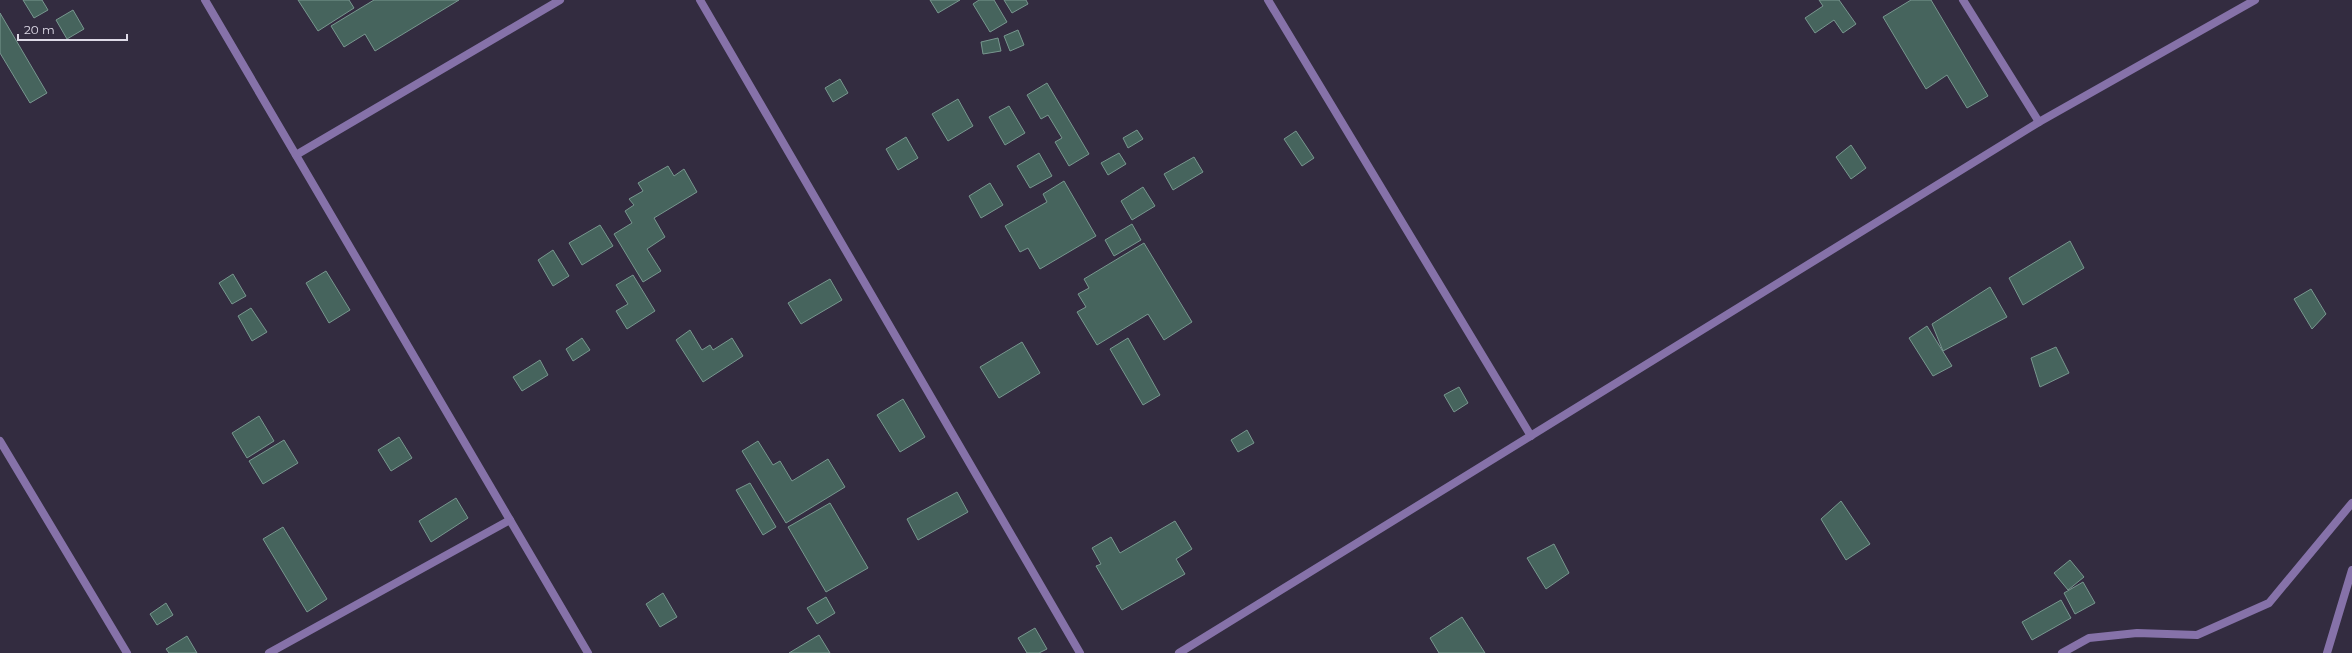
<svg xmlns="http://www.w3.org/2000/svg" width="2352" height="653" viewBox="0 0 2352 653" font-family="Montserrat,sans-serif">
<style>
.building{fill:#46645d;stroke:#78978f}
.lines{fill:none;stroke-linecap:round;stroke-linejoin:round}
.street{stroke:#8672a9;stroke-width:8}
</style>
<rect width="100%" height="100%" fill="#332c40"/>
<g class="building">
<path d="M23,0H42L48,10L34,18Z"/>
<path d="M298,0H349L354,8L318,31Z"/>
<path d="M374,0H459L375,51L365,34L344,47L331,26Z"/>
<path d="M930,0H960L938,13Z"/>
<path d="M979,0H994L1007,22L990,32L973,4Z"/>
<path d="M1004,0H1026L1028,4L1012,13Z"/>
<path d="M1819,0H1839L1856,24L1843,33L1834,20L1815,33L1805,18L1823,6Z"/>
<path d="M1911,0H1931L1988,96L1967,108L1947,75L1926,89L1883,17Z"/>
<path d="M73,10L84,29L67,39L56,20Z"/>
<path d="M0,13L47,93L30,103L0,53Z"/>
<path d="M1018,30L1024,45L1010,51L1004,36Z"/>
<path d="M998,38L1001,51L983,54L981,42Z"/>
<path d="M840,79L848,93L833,102L825,88Z"/>
<path d="M1047,83L1089,154L1069,166L1055,142L1062,138L1048,115L1041,119L1027,95Z"/>
<path d="M958,99L973,126L948,141L932,114Z"/>
<path d="M1009,106L1025,133L1005,145L989,117Z"/>
<path d="M1137,130L1143,139L1128,148L1123,138Z"/>
<path d="M1296,131L1314,158L1302,166L1284,139Z"/>
<path d="M906,137L918,158L898,170L886,149Z"/>
<path d="M1851,145L1866,168L1851,179L1836,157Z"/>
<path d="M1039,153L1052,176L1030,188L1017,166Z"/>
<path d="M1119,153L1126,164L1108,175L1101,163Z"/>
<path d="M1194,157L1203,172L1173,190L1164,174Z"/>
<path d="M668,166L674,176L684,169L697,192L654,218L665,237L647,249L661,271L643,282L614,234L632,223L625,211L634,205L629,199L643,191L638,183Z"/>
<path d="M1064,181L1096,236L1040,269L1028,248L1020,252L1005,226L1047,202L1043,194Z"/>
<path d="M990,183L1003,205L981,218L969,196Z"/>
<path d="M1143,187L1155,206L1132,220L1121,201Z"/>
<path d="M1132,224L1141,240L1114,256L1105,240Z"/>
<path d="M600,225L613,246L582,265L569,243Z"/>
<path d="M2070,241L2084,268L2023,305L2009,278Z"/>
<path d="M1144,243L1192,322L1164,340L1148,314L1097,345L1077,312L1086,307L1078,294L1089,288L1084,279Z"/>
<path d="M553,250L569,276L553,286L538,260Z"/>
<path d="M326,271L350,310L329,323L306,283Z"/>
<path d="M233,274L246,296L232,304L219,283Z"/>
<path d="M633,275L655,311L627,329L616,311L628,304L616,285Z"/>
<path d="M830,279L842,300L801,324L788,303Z"/>
<path d="M1990,287L2007,317L1943,351L1932,324Z"/>
<path d="M2311,289L2326,314L2312,329L2294,299Z"/>
<path d="M251,308L267,332L252,341L238,316Z"/>
<path d="M1927,326L1952,366L1933,376L1909,338Z"/>
<path d="M690,330L702,350L710,345L713,350L732,338L743,356L703,382L676,340Z"/>
<path d="M582,338L590,350L573,361L566,349Z"/>
<path d="M1128,338L1160,395L1143,405L1110,349Z"/>
<path d="M1022,342L1040,373L999,398L980,367Z"/>
<path d="M2056,347L2069,373L2040,387L2031,358Z"/>
<path d="M540,360L548,375L522,391L513,377Z"/>
<path d="M1459,387L1468,403L1454,412L1444,395Z"/>
<path d="M903,399L925,437L900,452L877,415Z"/>
<path d="M259,416L274,441L247,458L232,433Z"/>
<path d="M1247,430L1254,443L1238,452L1231,440Z"/>
<path d="M399,437L412,458L391,471L378,450Z"/>
<path d="M284,440L298,463L263,484L249,461Z"/>
<path d="M758,441L773,465L780,461L792,481L828,459L845,487L786,523L742,451Z"/>
<path d="M750,483L776,527L763,535L736,490Z"/>
<path d="M957,492L968,512L918,540L907,519Z"/>
<path d="M456,498L468,518L431,542L419,521Z"/>
<path d="M1841,501L1870,544L1846,560L1821,519Z"/>
<path d="M830,503L868,568L826,592L788,527Z"/>
<path d="M1175,521L1192,549L1176,559L1185,574L1122,610L1096,566L1101,564L1092,548L1111,537L1120,553Z"/>
<path d="M283,527L327,599L307,612L263,539Z"/>
<path d="M1554,544L1569,573L1546,589L1527,558Z"/>
<path d="M2070,560L2084,577L2068,590L2054,573Z"/>
<path d="M2083,582L2095,603L2075,614L2064,593Z"/>
<path d="M663,593L677,617L660,627L646,604Z"/>
<path d="M826,597L835,613L817,624L807,608Z"/>
<path d="M2061,600L2071,618L2032,640L2022,622Z"/>
<path d="M166,603L173,615L157,625L150,614Z"/>
<path d="M1462,617L1485,653H1439L1430,638Z"/>
<path d="M1035,628L1047,649L1039,653H1027L1018,638Z"/>
<path d="M819,635L830,653H789Z"/>
<path d="M187,636L197,653H169L166,649Z"/>
</g>
<g class="lines">
<g class="street">
<path d="M205,0L588,653"/>
<path d="M700,0L1080,653"/>
<path d="M1268,0L1531,436"/>
<path d="M1963,0L2039,122"/>
<path d="M296,155L560,0"/>
<path d="M0,441L127,653"/>
<path d="M269,653L510,520"/>
<path d="M1179,653L2039,122L2255,0"/>
<path d="M2062,653L2089,638L2137,633L2197,635L2269,603L2352,503"/>
<path d="M2327,653L2352,570"/>
</g>
</g>
<path d="M18 34v6h109v-6" fill="none" stroke="#dfdbe8" stroke-width="2"/>
<text x="24" y="34" font-size="12" fill="#dfdbe8" stroke="#332c40" stroke-width="3" paint-order="stroke">20 m</text>
</svg>
